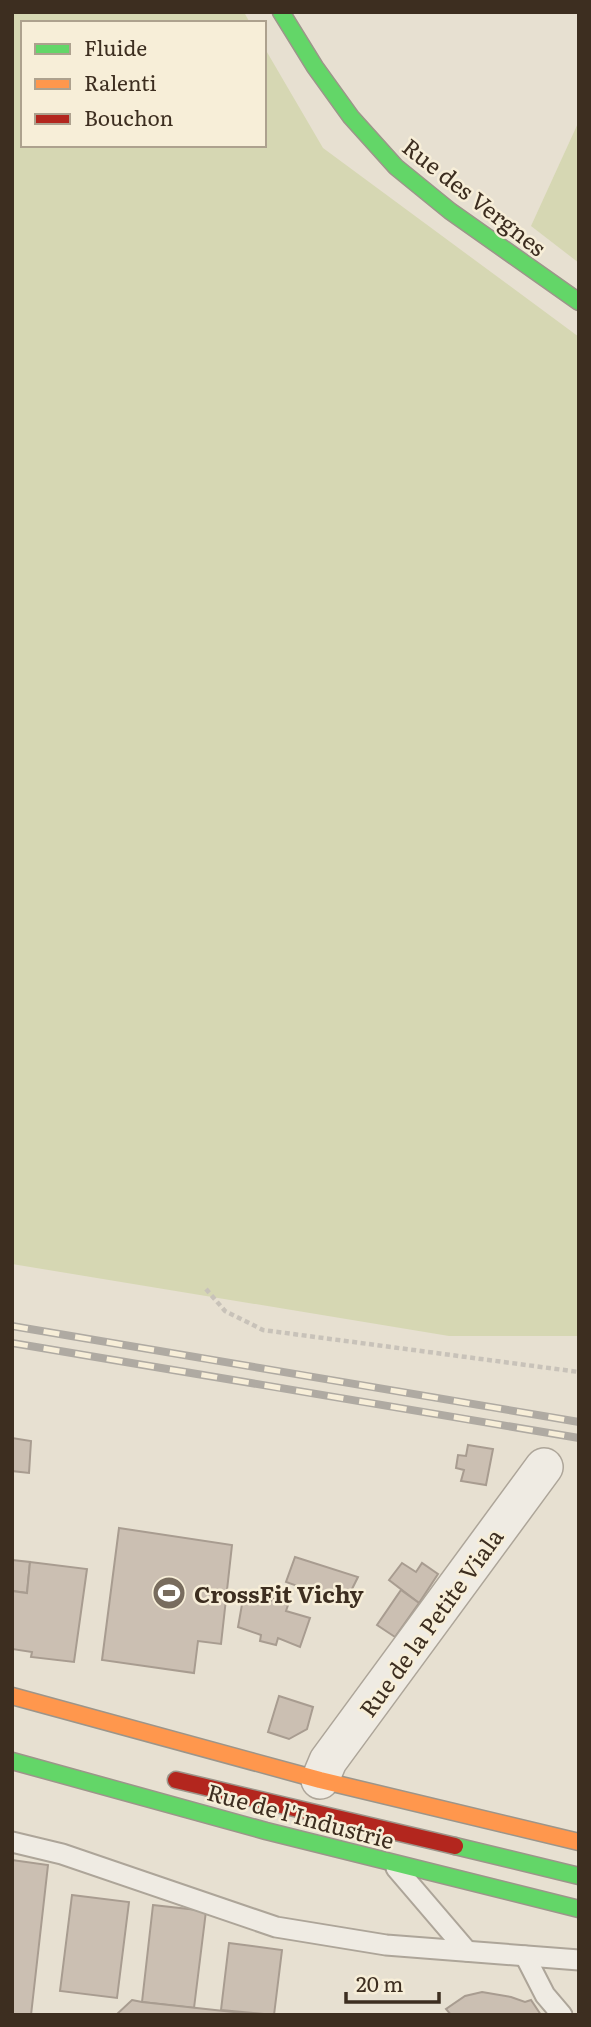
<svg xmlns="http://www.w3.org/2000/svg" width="591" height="2027" viewBox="0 0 591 2027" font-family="Literata,serif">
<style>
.green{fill:#d6d7b3}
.building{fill:#cbbfb2;stroke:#a89c90;stroke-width:2}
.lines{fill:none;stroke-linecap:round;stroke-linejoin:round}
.lane-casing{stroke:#ada599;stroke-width:23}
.street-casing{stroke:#ada599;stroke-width:40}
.fast-casing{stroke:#9c958a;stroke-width:19}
.slow-casing{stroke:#9c958a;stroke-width:19}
.jam-casing{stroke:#9c958a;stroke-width:19}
.path{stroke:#c8c2b9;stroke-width:4.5;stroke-dasharray:5 3.5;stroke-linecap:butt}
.lane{stroke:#efebe3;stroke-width:19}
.street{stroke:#efebe3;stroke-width:37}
.fast{stroke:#63d668;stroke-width:16}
.slow{stroke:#ff974d;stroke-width:16}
.jam{stroke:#b3261e;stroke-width:16}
.rail-casing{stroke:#afaaa2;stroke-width:8}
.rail{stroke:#f7eed8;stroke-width:5;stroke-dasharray:16;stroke-linecap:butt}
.labels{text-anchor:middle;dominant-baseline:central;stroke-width:5;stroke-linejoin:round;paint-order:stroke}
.street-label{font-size:23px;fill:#3d2e20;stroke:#f7eed8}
.poi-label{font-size:23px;font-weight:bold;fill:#3d2e20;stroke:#f7eed8;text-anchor:start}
</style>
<rect width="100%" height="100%" fill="#e7e0d1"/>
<g class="green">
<path d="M12,12H244L250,23H23V145H264V47L323,148L579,337V1336H449L12,1264Z"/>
<path d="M579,121V263L531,226Z"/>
</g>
<g class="building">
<path d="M12,1438L31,1441L29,1473L12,1471Z"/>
<path d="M468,1445L493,1449L486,1485L461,1481L464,1470L456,1468L458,1455L466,1456Z"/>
<path d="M119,1528L232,1545L221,1644L198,1641L194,1673L102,1660Z"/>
<path d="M295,1557L358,1577L345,1603L286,1582Z"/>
<path d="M12,1560L30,1562L27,1593L12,1591Z"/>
<path d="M30,1562L87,1569L74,1662L31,1657L32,1652L12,1649V1591L27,1593Z"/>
<path d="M402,1563L416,1572L422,1563L438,1574L419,1603L389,1580Z"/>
<path d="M401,1590L419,1603L395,1637L377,1625Z"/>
<path d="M244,1593L271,1601L272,1598L288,1605L286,1611L310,1618L300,1647L278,1638L276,1645L260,1641L261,1635L238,1627Z"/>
<path d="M279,1696L313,1707L307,1729L289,1739L268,1732Z"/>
<path d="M12,1860L48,1865L31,2015H12Z"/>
<path d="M72,1895L129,1902L117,1998L60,1991Z"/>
<path d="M153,1905L206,1911L194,2008L142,2002Z"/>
<path d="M229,1943L282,1950L274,2015L221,2010Z"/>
<path d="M482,1992L511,1997L525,2002L531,2000L541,2015H451L446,2009L465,1996Z"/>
<path d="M132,2000L142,2002L261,2015H116Z"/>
</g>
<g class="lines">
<defs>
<g id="lane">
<path d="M12,1842L62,1854L276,1927L386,1945L579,1960"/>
<path d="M396,1868L467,1951"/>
<path d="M525,1956L545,1995L562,2015"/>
</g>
<path id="street" d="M320,1780L328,1761L544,1467"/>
<g id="fast">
<path d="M281,12L315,67L351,117L396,167L450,211L579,302"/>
<path d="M12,1761L266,1831L579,1909"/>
<path d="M455,1846L579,1876"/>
</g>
<path id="slow" d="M12,1696L320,1780L579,1842"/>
<path id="jam" d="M176,1780L455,1846"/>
</defs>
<use href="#lane" class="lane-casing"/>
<use href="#street" class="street-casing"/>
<use href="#fast" class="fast-casing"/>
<use href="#slow" class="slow-casing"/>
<use href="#jam" class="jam-casing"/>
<path class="path" d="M206,1289L225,1311L263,1330L579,1372"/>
<use href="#lane" class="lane"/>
<use href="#street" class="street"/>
<use href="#fast" class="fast"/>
<use href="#slow" class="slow"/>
<use href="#jam" class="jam"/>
<defs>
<g id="rail">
<path d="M12,1326L579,1422"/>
<path d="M12,1343L579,1438"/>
</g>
</defs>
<use href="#rail" class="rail-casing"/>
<use href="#rail" class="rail"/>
</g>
<defs>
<symbol id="stadium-disc" viewBox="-11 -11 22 22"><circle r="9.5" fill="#786c5e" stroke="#f7eed8"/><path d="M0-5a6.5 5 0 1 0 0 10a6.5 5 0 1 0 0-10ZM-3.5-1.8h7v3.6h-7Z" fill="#fff"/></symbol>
</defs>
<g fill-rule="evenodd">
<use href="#stadium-disc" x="150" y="1574" width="38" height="38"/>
</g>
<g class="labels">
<g class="street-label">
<text transform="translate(475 196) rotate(38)">Rue des Vergnes</text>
<text transform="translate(430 1622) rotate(-54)">Rue de la Petite Viala</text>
<text transform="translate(301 1815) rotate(15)">Rue de l'Industrie</text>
</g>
<g class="poi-label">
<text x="194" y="1593">CrossFit Vichy</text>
</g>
</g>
<rect width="591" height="2027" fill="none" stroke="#3d2e20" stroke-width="28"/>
<rect x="21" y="21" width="245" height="126" fill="#f7eed8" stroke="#ada18e" stroke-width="2"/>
<rect x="35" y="44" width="35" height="10" fill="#63d668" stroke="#ada18e" stroke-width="2"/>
<text x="84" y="56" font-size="21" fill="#3d2e20">Fluide</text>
<rect x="35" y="79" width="35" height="10" fill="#ff974d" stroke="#ada18e" stroke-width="2"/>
<text x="84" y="91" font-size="21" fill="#3d2e20">Ralenti</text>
<rect x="35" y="114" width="35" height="10" fill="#b3261e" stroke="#ada18e" stroke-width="2"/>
<text x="84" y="126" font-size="21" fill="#3d2e20">Bouchon</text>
<path d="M346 1992v10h93v-10" fill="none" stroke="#3d2e20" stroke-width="3.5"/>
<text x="356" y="1992" font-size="21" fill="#3d2e20" stroke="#f7eed8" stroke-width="5" paint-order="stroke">20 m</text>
</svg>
